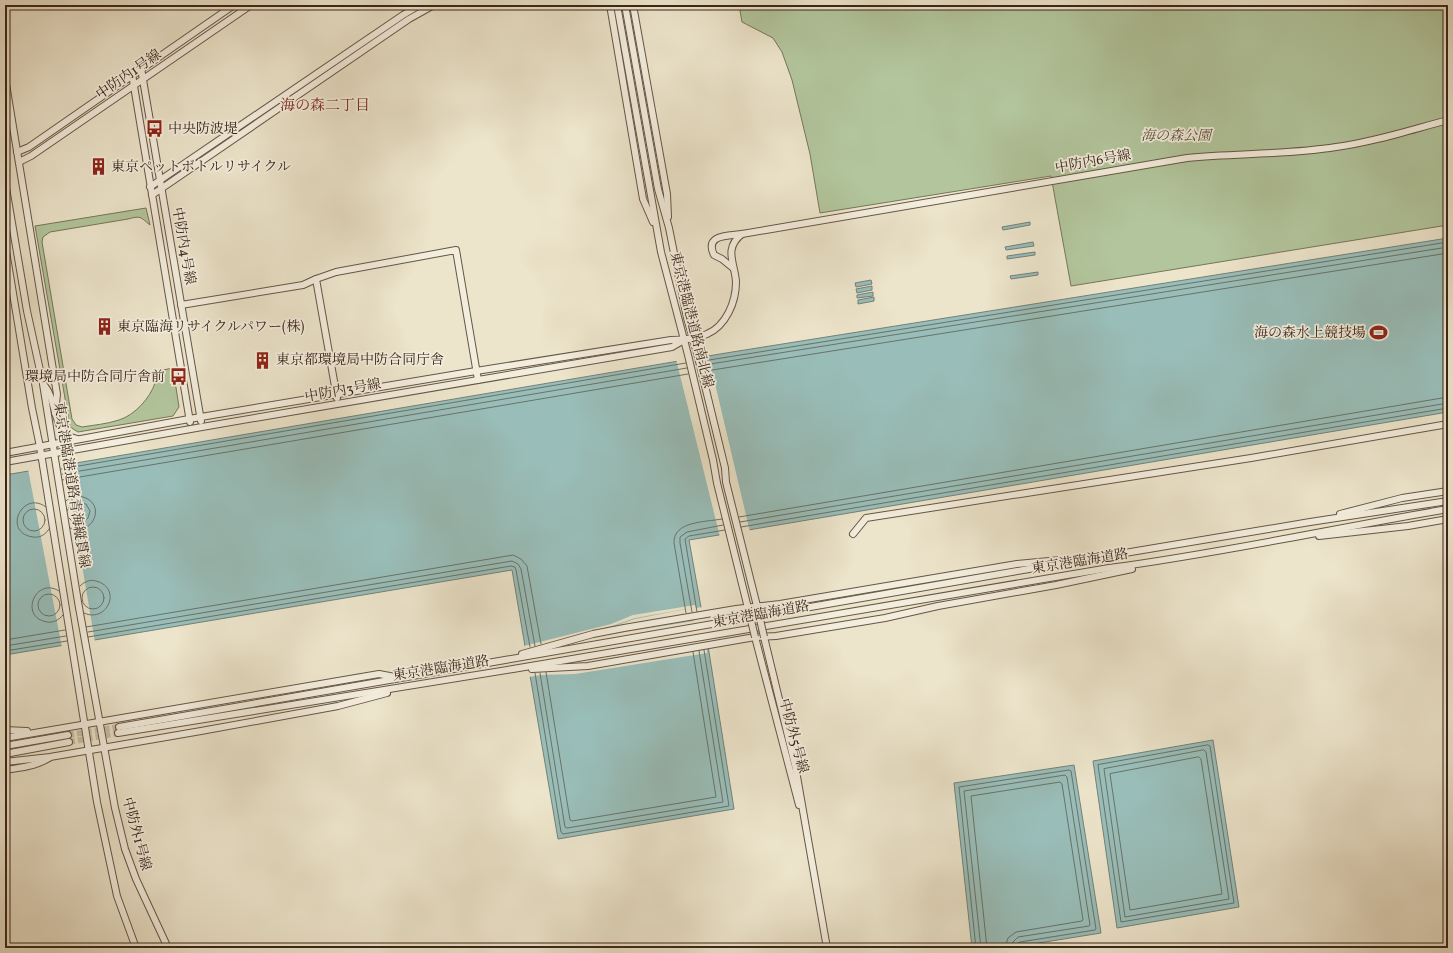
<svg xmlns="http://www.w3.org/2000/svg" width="1453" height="953" viewBox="0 0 1453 953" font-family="Vollkorn,'Noto Serif JP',serif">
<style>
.green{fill:#b2c59c;stroke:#76765a}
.water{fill:#99beb9;stroke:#738179}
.pier{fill:#ece4cb;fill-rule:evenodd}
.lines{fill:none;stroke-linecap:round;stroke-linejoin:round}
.shore{stroke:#6a7269;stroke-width:1}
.minor-tunnel{stroke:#c8bea7;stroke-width:6;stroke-dasharray:6 3;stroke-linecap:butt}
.minor-casing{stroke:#665646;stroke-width:8}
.minor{stroke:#f3eddd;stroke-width:6}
.minor-bridge-casing{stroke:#665646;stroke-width:8;stroke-linecap:butt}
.minor-bridge{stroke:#f3eddd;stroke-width:6}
.labels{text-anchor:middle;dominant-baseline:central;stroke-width:3.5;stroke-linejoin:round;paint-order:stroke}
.street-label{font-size:14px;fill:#3a2619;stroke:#f3eddd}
.poi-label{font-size:14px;fill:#3a2619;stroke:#f3eddd;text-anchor:start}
.park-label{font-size:14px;font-style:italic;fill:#584e3a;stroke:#f3eddd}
.neighbourhood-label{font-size:15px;fill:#7a1f14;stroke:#f3eddd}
</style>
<rect width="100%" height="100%" fill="#ece4cb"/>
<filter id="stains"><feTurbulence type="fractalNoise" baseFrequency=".005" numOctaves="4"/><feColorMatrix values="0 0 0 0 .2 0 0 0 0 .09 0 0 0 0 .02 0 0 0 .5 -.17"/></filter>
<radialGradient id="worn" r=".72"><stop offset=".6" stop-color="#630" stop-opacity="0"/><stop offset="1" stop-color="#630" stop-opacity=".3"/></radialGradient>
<g class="green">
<path d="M739,5H1448V225L1071,286L1051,176L820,213L810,154L792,80L782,52L773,38L742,22Z"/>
<path d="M146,208L150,225C141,218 142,215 128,219L50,232L43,237L42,242L72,419L76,425L82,427C94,425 107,424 119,420C135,415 150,398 155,383C156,379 156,375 158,371L173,368L179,407L173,416L78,432L70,427L35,226Z"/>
</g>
<g class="water">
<path d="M1030,222V225L1003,230L1002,227Z"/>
<path d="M1448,238V412L689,540L709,652L734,809L558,839L512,570L5,655V475L726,353Z"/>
<path d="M1033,242L1034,246L1006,250L1005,247Z"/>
<path d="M1035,252V255L1007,259V256Z"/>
<path d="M1038,272V275L1011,279L1010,276Z"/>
<path d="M871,280L872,284L856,287L855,283Z"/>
<path d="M872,286V290L857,293L856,289Z"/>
<path d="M873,292V296L857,298V295Z"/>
<path d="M874,297V301L858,304V300Z"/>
<path d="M1213,740L1239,907L1117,928L1093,761Z"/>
<path d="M1074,765L1101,933L1008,948H972L954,783Z"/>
</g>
<g class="pier">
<path d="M708,354L750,532L720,537L676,359Z"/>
<path d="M67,462L65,465L95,642L62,648L28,469Z"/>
<path d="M695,605L696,608L703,607L710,648L707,649V653L575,674L541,675L529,677L524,646L611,624L633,615ZM692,608L635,619L612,627L593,631L612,626L635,618ZM694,620V621L593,637H594ZM703,649V650L589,669Z"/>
</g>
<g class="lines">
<g class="shore">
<path d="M703,361L1448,242"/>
<path d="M704,365L1448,247"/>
<path d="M706,371L1448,253"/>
<path d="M61,469L686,363"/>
<path d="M62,474L687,368"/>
<path d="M62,480L688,374"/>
<path d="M66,501C71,496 77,495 83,497C107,504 93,537 70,528"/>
<path d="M46,507C22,489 2,533 33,537C40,538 45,535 49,529"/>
<circle cx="34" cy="520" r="11"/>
<path d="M67,511L71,504L77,502L86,504L90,511L88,518L81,523H74L69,518"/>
<path d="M739,517L1448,397"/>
<path d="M740,522L1448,403"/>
<path d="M741,527L1448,408"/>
<path d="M80,586C84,582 90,579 96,581C123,588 107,624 84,613"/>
<circle cx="93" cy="598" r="11"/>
<path d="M59,591C36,576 18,617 47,622C53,623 59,620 63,615"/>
<circle cx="49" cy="605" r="11"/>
<path d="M692,612L680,543V537L687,532L723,525"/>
<path d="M697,612L685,539L689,536L725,530"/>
<path d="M686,613L674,543C673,521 706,522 722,519"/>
<path d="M86,627L513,555L521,559L527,566L541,644"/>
<path d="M88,632L512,561L518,564L521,569L535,646"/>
<path d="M88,637L511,566L515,567L516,570L530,647"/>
<path d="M5,640L65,630"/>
<path d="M5,646L66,636"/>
<path d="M5,651L67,641"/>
<path d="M546,672L570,820L572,821L716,797L693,652"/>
<path d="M535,673L561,832L563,834L729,806L704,650"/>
<path d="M540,673L565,827L567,828L723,802L699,651"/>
<path d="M1208,745L1210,746L1234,903L1121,922L1098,765Z"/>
<path d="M1204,750L1206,752L1229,899L1125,917L1104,769Z"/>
<path d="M1199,757L1201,759L1222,894L1130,910L1110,774Z"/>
<path d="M976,948L959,787L1069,770L1071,771L1096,929L1095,930L1020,942L1017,944L1016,948"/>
<path d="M981,948L964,791L1065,775L1067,777L1090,925L1089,926L1018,937L1013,942L1011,948"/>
<path d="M987,948L971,796L1060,782L1062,784L1083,920L1082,921L1016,932L1008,938L1005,948"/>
</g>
<g class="minor-tunnel">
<path d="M68,735L119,727"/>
<path d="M69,742L118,733"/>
</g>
<defs>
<g id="minor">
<path d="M610,5L643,199L653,222"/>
<path d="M617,5L661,252L688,355L713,460L717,483L748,608"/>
<path d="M625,5L658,189L669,228L687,318L697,353L725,468L726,482L757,606"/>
<path d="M633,5L667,194L668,217"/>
<path d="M141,68L201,421"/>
<path d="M132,74L190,422"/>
<path d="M5,78L57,394L55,413"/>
<path d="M17,152L29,147L234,5"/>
<path d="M19,162L31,156L251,5"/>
<path d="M5,182L27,311L43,384L78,602L115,808L125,849L136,879L168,948"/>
<path d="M150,187L403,15L420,5"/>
<path d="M152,195L409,19L434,5"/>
<path d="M5,245L32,408L40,447L97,802L117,896L136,948"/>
<path d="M733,268L722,259L714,255C704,234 729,236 742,234L1187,158C1236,153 1286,155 1336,147C1374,142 1410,130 1448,120"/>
<path d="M181,305L303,285L316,279"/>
<path d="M44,385C46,388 48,390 49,393C57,410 55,435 77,439"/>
<path d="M337,398L316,279L336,272L456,250L478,380"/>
<path d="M5,453L189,419L476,371L671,340C683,340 697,339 707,334C726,326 736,302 736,282C735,263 723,249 742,234"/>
<path d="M5,462L202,427L672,347L684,340"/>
<path d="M1340,514L1402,498L1448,491"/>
<path d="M853,534L866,518L1251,458L1448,424"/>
<path d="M1319,536L1408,526L1448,519"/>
<path d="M755,637L799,805"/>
<path d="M764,637L795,765L827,948"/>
<path d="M522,654L593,634L624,628L736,609L780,604L1017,564L1060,560"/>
<path d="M532,669L588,666L755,637L776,636L885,618L938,606L1056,585L1132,569"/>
<path d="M119,727L1029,569L1310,522L1448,501"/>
<path d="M5,730L27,731"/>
<path d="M118,733L513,669L1109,568C1223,553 1335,528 1448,509"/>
<path d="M5,738L379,674L395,677"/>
<path d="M5,746L68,735"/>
<path d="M5,754L69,742"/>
<path d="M5,762L50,757L201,731L338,706L387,693"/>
<path d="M5,770C20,768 36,766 49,758"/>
</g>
</defs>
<use href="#minor" class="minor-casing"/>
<use href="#minor" class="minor"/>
<defs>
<g id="minor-bridge">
<path d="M757,606L764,637"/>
<path d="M748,608L755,637"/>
</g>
</defs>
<use href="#minor-bridge" class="minor-bridge-casing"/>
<use href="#minor-bridge" class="minor-bridge"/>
</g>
<defs>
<symbol id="bus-bare" viewBox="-9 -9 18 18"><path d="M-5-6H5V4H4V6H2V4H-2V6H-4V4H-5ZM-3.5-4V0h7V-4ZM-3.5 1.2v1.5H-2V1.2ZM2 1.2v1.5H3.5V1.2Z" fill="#8f2418" stroke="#f3eddd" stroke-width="2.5" paint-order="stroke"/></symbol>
<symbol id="building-bare" viewBox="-9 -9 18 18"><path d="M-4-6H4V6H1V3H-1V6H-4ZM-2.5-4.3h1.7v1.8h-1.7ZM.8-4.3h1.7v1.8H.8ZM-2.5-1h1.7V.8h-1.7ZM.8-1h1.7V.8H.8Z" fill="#8f2418" stroke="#f3eddd" stroke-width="2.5" paint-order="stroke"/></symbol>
<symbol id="stadium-bare" viewBox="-9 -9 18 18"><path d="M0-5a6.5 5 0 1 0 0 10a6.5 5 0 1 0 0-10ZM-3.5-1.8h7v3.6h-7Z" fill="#8f2418" stroke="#f3eddd" stroke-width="2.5" paint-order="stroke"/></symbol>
</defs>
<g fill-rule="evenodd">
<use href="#bus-bare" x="142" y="116" width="25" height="25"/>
<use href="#building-bare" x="86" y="154" width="25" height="25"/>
<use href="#building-bare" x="92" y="314" width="25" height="25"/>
<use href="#stadium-bare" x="1366" y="320" width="25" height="25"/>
<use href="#building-bare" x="250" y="348" width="25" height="25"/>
<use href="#bus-bare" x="166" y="364" width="25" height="25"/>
</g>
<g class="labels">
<g class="street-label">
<text transform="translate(129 75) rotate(-35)">中防内1号線</text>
<text transform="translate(1093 162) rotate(-10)">中防内6号線</text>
<text transform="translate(183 246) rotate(80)">中防内4号線</text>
<text transform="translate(691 320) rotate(76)">東京港臨港道路南北線</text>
<text transform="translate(343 391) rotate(-10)">中防内3号線</text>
<text transform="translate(71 485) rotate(81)">東京港臨港道路青海縦貫線</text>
<text transform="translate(1080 562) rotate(-9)">東京港臨海道路</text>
<text transform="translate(761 615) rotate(-10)">東京港臨海道路</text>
<text transform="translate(441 669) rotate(-9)">東京港臨海道路</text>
<text transform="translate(793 736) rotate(75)">中防外5号線</text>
<text transform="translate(136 834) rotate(75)">中防外1号線</text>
</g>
<g class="poi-label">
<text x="168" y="129">中央防波堤</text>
<text x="111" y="167">東京ペットボトルリサイクル</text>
<text x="117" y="327">東京臨海リサイクルパワー(株)</text>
<text x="1366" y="333" text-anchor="end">海の森水上競技場</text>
<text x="276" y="360">東京都環境局中防合同庁舎</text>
<text x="165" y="377" text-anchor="end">環境局中防合同庁舎前</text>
</g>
<g class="park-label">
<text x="1176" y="136">海の森公園</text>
</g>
<g class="neighbourhood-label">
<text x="325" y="106">海の森二丁目</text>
</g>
</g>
<rect width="1453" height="953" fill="none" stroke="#ece4cb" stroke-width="20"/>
<rect x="6" y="6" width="1441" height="941" fill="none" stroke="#3a2619" stroke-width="2"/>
<rect x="10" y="10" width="1433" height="933" fill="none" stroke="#3a2619"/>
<rect width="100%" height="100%" filter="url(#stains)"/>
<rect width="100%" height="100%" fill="url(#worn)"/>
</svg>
